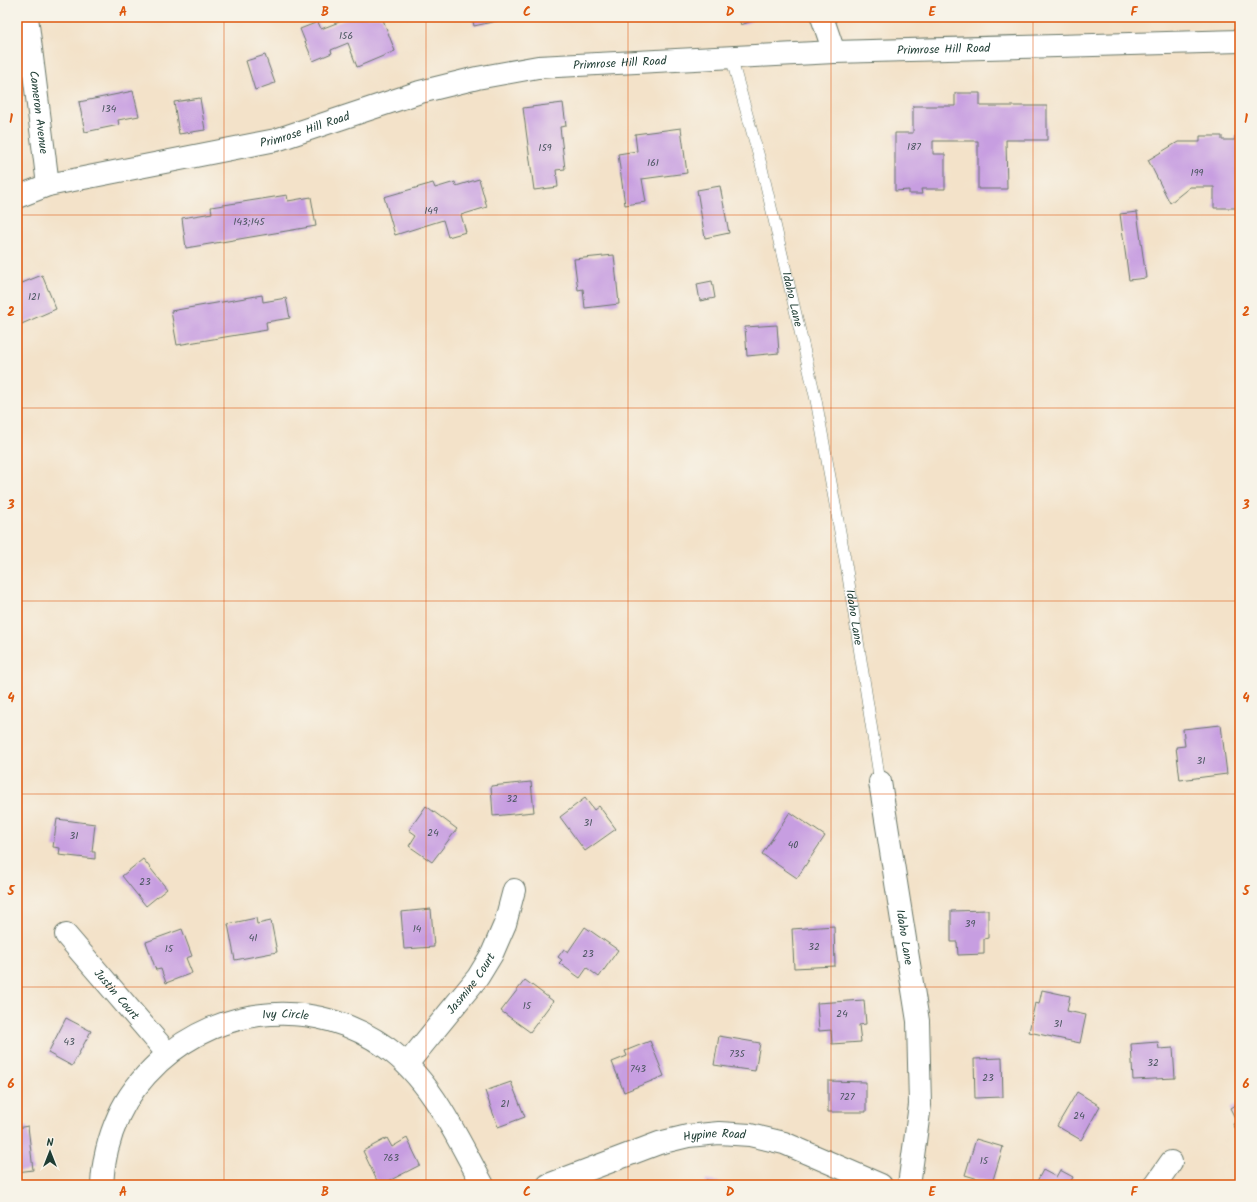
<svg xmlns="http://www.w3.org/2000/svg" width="1257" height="1202" viewBox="0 0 1257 1202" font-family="Kalam,sans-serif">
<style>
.building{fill:#c79ee1}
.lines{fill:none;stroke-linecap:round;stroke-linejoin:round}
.service-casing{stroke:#697768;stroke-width:12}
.minor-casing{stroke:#697768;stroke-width:24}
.tertiary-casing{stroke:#697768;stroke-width:24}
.service{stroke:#fff;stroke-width:11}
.minor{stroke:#fff;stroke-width:22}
.tertiary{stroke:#fff;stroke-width:22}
.grid{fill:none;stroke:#de580e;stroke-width:1;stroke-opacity:0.55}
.labels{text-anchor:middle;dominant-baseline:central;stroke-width:3.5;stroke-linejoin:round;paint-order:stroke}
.number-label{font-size:10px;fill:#49555f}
.street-label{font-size:12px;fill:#1f3d34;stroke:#f7f3e8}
.neatline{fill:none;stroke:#de580e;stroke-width:1.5}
.grid-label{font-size:13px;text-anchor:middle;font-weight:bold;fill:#de580e}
</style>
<rect width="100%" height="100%" fill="#f7f3e8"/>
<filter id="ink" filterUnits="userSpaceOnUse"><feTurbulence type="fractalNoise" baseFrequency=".025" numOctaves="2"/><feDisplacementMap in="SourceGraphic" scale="8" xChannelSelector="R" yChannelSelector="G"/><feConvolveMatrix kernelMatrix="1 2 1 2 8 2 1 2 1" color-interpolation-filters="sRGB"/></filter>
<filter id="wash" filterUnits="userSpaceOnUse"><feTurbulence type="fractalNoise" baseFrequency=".012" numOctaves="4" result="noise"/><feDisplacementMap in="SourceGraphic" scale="16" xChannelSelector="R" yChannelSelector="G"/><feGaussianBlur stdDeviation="0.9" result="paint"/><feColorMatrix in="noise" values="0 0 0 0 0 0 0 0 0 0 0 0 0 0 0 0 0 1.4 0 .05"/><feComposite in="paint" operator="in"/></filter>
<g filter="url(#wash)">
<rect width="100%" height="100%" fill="#f3e2c9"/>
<g id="blocks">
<g class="building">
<path d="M352,17H382L395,51L357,67L348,43L331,50L332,53L313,61L300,29L318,22L321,29Z"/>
<path d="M472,17H510V18L474,26Z"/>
<path d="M738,17H762L741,25Z"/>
<path d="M265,55L275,83L255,90L246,61Z"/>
<path d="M133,91L139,116L118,120L119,125L85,132L79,102Z"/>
<path d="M955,93H980V106H1047V140H1006L1007,189H978V141H933V154H945V189H921L922,194H909V190L895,191V133H913V106H955Z"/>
<path d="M200,98L205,130L179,134L174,102Z"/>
<path d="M563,103L566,126L560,127L565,169L556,170L558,187L534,190L523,108Z"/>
<path d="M681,128L687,173L642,179L646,202L625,205L618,154L637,151L635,134Z"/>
<path d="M1200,136H1222V140H1235V136H1240V208H1214V187H1190L1170,203L1148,160L1178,142H1200Z"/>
<path d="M479,179L487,207L461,215L466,232L448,237L443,220L395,235L384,197L433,183L435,188L455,182L456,186Z"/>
<path d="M720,186L729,233L705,238L697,190Z"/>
<path d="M287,195L288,201L311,197L316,226L186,248L182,218L212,213L211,207Z"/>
<path d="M1137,212L1146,278L1129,280L1120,214Z"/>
<path d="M614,255L619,304L585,308L583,289L578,290L574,259Z"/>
<path d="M42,275L56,309L17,326V285Z"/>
<path d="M712,281L715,298L700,301L697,284Z"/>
<path d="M262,295L263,302L286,298L290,318L266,322L267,330L177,345L171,311Z"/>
<path d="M777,325L779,353L747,356L745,327Z"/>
<path d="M1221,725L1227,774L1180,780L1176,747L1185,746L1183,729Z"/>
<path d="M531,782L534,812L493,816L491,786Z"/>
<path d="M585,798L594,810L599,806L616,829L585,851L560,817Z"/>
<path d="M426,806L457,829L432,862L409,846L416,835L409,830Z"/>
<path d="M790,812L825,836L797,878L762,854Z"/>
<path d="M57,819L95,824L92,852H95V859L59,855L60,848L53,847Z"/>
<path d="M143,859L167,889L146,906L122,876Z"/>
<path d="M431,909L434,947L404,949L401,912Z"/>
<path d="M988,910V938L984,939V954L958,955L957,942H951V911Z"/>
<path d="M256,918L257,924L271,921L277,952L235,960L228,924Z"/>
<path d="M834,926L835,966L794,968L792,929Z"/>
<path d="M585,927L618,950L599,977L587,968L580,978L559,963L562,960L558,957L564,949L568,952Z"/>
<path d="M182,929L192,956L186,958L192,973L166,983L161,969L156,970L146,942Z"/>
<path d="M525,980L553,1001L530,1032L501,1011Z"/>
<path d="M1042,990L1070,996L1067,1011L1086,1015L1080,1043L1029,1032L1035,1003L1039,1004Z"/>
<path d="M864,1000L866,1024L859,1025L861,1042L832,1044L831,1030L819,1031L817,1003Z"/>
<path d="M66,1018L91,1031L72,1066L48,1053Z"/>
<path d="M719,1036L760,1043L755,1071L714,1065Z"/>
<path d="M650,1041L664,1076L624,1092L612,1062L627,1056L625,1051Z"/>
<path d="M1158,1042L1159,1049L1173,1048L1175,1078L1133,1080L1131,1044Z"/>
<path d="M1002,1058L1003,1097L975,1098L974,1059Z"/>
<path d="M828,1081L866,1082V1112H828Z"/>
<path d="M511,1082L525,1117L498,1127L485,1091Z"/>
<path d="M1077,1092L1100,1106L1081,1140L1057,1126Z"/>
<path d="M1240,1102V1136L1233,1124L1237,1122L1230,1108Z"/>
<path d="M28,1126L33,1170L17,1172V1128Z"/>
<path d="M387,1138L392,1147L407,1138L420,1165L381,1185H379L363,1151Z"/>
<path d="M976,1139L1003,1147L992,1183L965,1175Z"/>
<path d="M1043,1170L1056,1177L1060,1170L1073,1177L1069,1185H1035Z"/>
<path d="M706,1180L730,1184V1185H705Z"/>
</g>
</g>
</g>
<g filter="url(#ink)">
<use href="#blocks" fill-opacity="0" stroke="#697768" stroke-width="1"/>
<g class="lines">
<defs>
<g id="service">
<path id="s1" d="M731,57L761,164L816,400L847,570L880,782"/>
</g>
<g id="minor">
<path id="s2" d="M27,17L48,185"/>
<path d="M822,17L834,52"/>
<path id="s3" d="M880,782L918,1021L920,1105L909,1185"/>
<path id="s4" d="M66,935L168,1054"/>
<path id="s5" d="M407,1064L478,977L492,954L505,924L514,890"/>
<path id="s6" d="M102,1185C103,1161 109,1137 119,1115C128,1095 143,1077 159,1062C222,1004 317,997 387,1048C432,1080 457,1138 483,1185"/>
<path id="s7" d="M548,1185L659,1143L688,1136L719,1133L750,1135L784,1143L881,1185"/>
<path d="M1155,1185L1171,1162"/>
</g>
<g id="tertiary">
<path id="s8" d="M17,197L48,185L276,140L420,92L477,78L538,67L834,52L1240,41"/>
</g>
</defs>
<use href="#service" class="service-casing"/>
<use href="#minor" class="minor-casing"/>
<use href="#tertiary" class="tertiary-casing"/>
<use href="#service" class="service"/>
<use href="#minor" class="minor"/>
<use href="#tertiary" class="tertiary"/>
</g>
</g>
<path class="grid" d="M224,17V1185M426,17V1185M628,17V1185M831,17V1185M1033,17V1185M17,215H1240M17,408H1240M17,601H1240M17,794H1240M17,987H1240"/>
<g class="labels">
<g class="number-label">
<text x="346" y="36">156</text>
<text x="109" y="109">134</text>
<text x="914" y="147">187</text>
<text x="545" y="148">159</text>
<text x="653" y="163">161</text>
<text x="1197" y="173">199</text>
<text x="431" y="211">149</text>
<text x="249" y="222">143;145</text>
<text x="34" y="297">121</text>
<text x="1201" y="761">31</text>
<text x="512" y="799">32</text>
<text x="588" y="823">31</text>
<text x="433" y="833">24</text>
<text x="74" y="836">31</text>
<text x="793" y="845">40</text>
<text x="145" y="882">23</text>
<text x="970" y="924">39</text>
<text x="417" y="929">14</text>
<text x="253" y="938">41</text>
<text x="814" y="947">32</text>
<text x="169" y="949">15</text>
<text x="588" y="954">23</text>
<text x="527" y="1006">15</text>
<text x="842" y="1014">24</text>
<text x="1058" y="1024">31</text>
<text x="69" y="1042">43</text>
<text x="737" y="1054">735</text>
<text x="1153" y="1063">32</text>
<text x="638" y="1069">743</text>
<text x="988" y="1078">23</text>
<text x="847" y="1097">727</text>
<text x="505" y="1104">21</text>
<text x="1079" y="1116">24</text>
<text x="391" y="1158">763</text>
<text x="984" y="1161">15</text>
</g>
<g class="street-label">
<text stroke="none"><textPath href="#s8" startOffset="944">Primrose Hill Road</textPath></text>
<text stroke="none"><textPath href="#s8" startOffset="620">Primrose Hill Road</textPath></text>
<text stroke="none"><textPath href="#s2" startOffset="96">Cameron Avenue</textPath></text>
<text stroke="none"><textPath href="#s8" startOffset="296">Primrose Hill Road</textPath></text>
<text stroke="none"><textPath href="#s1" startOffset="250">Idaho Lane</textPath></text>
<text stroke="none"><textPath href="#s1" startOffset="574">Idaho Lane</textPath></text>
<text stroke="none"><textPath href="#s3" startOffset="157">Idaho Lane</textPath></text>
<text stroke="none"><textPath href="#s5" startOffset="103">Jasmine Court</textPath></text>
<text stroke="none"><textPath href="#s4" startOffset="78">Justin Court</textPath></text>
<text stroke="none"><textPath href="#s6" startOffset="278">Ivy Circle</textPath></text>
<text stroke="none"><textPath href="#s7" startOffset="175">Hypine Road</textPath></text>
</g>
</g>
<rect width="1257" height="1202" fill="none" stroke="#f7f3e8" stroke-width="44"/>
<g transform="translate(50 1152)" stroke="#f7f3e8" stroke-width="3" paint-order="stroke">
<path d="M0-3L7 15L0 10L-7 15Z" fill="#1f3d34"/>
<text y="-6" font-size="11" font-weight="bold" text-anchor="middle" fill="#1f3d34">N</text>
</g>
<rect x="22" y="22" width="1213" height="1158" class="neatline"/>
<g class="grid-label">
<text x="123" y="16">A</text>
<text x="325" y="16">B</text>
<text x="527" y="16">C</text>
<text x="730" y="16">D</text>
<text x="932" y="16">E</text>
<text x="1134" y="16">F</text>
<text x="11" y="123">1</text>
<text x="1246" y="123">1</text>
<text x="11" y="316">2</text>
<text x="1246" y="316">2</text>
<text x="11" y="509">3</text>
<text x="1246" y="509">3</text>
<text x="11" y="702">4</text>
<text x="1246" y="702">4</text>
<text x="11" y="895">5</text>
<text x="1246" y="895">5</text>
<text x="11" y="1088">6</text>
<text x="1246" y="1088">6</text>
<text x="123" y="1196">A</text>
<text x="325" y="1196">B</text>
<text x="527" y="1196">C</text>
<text x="730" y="1196">D</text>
<text x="932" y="1196">E</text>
<text x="1134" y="1196">F</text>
</g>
</svg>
